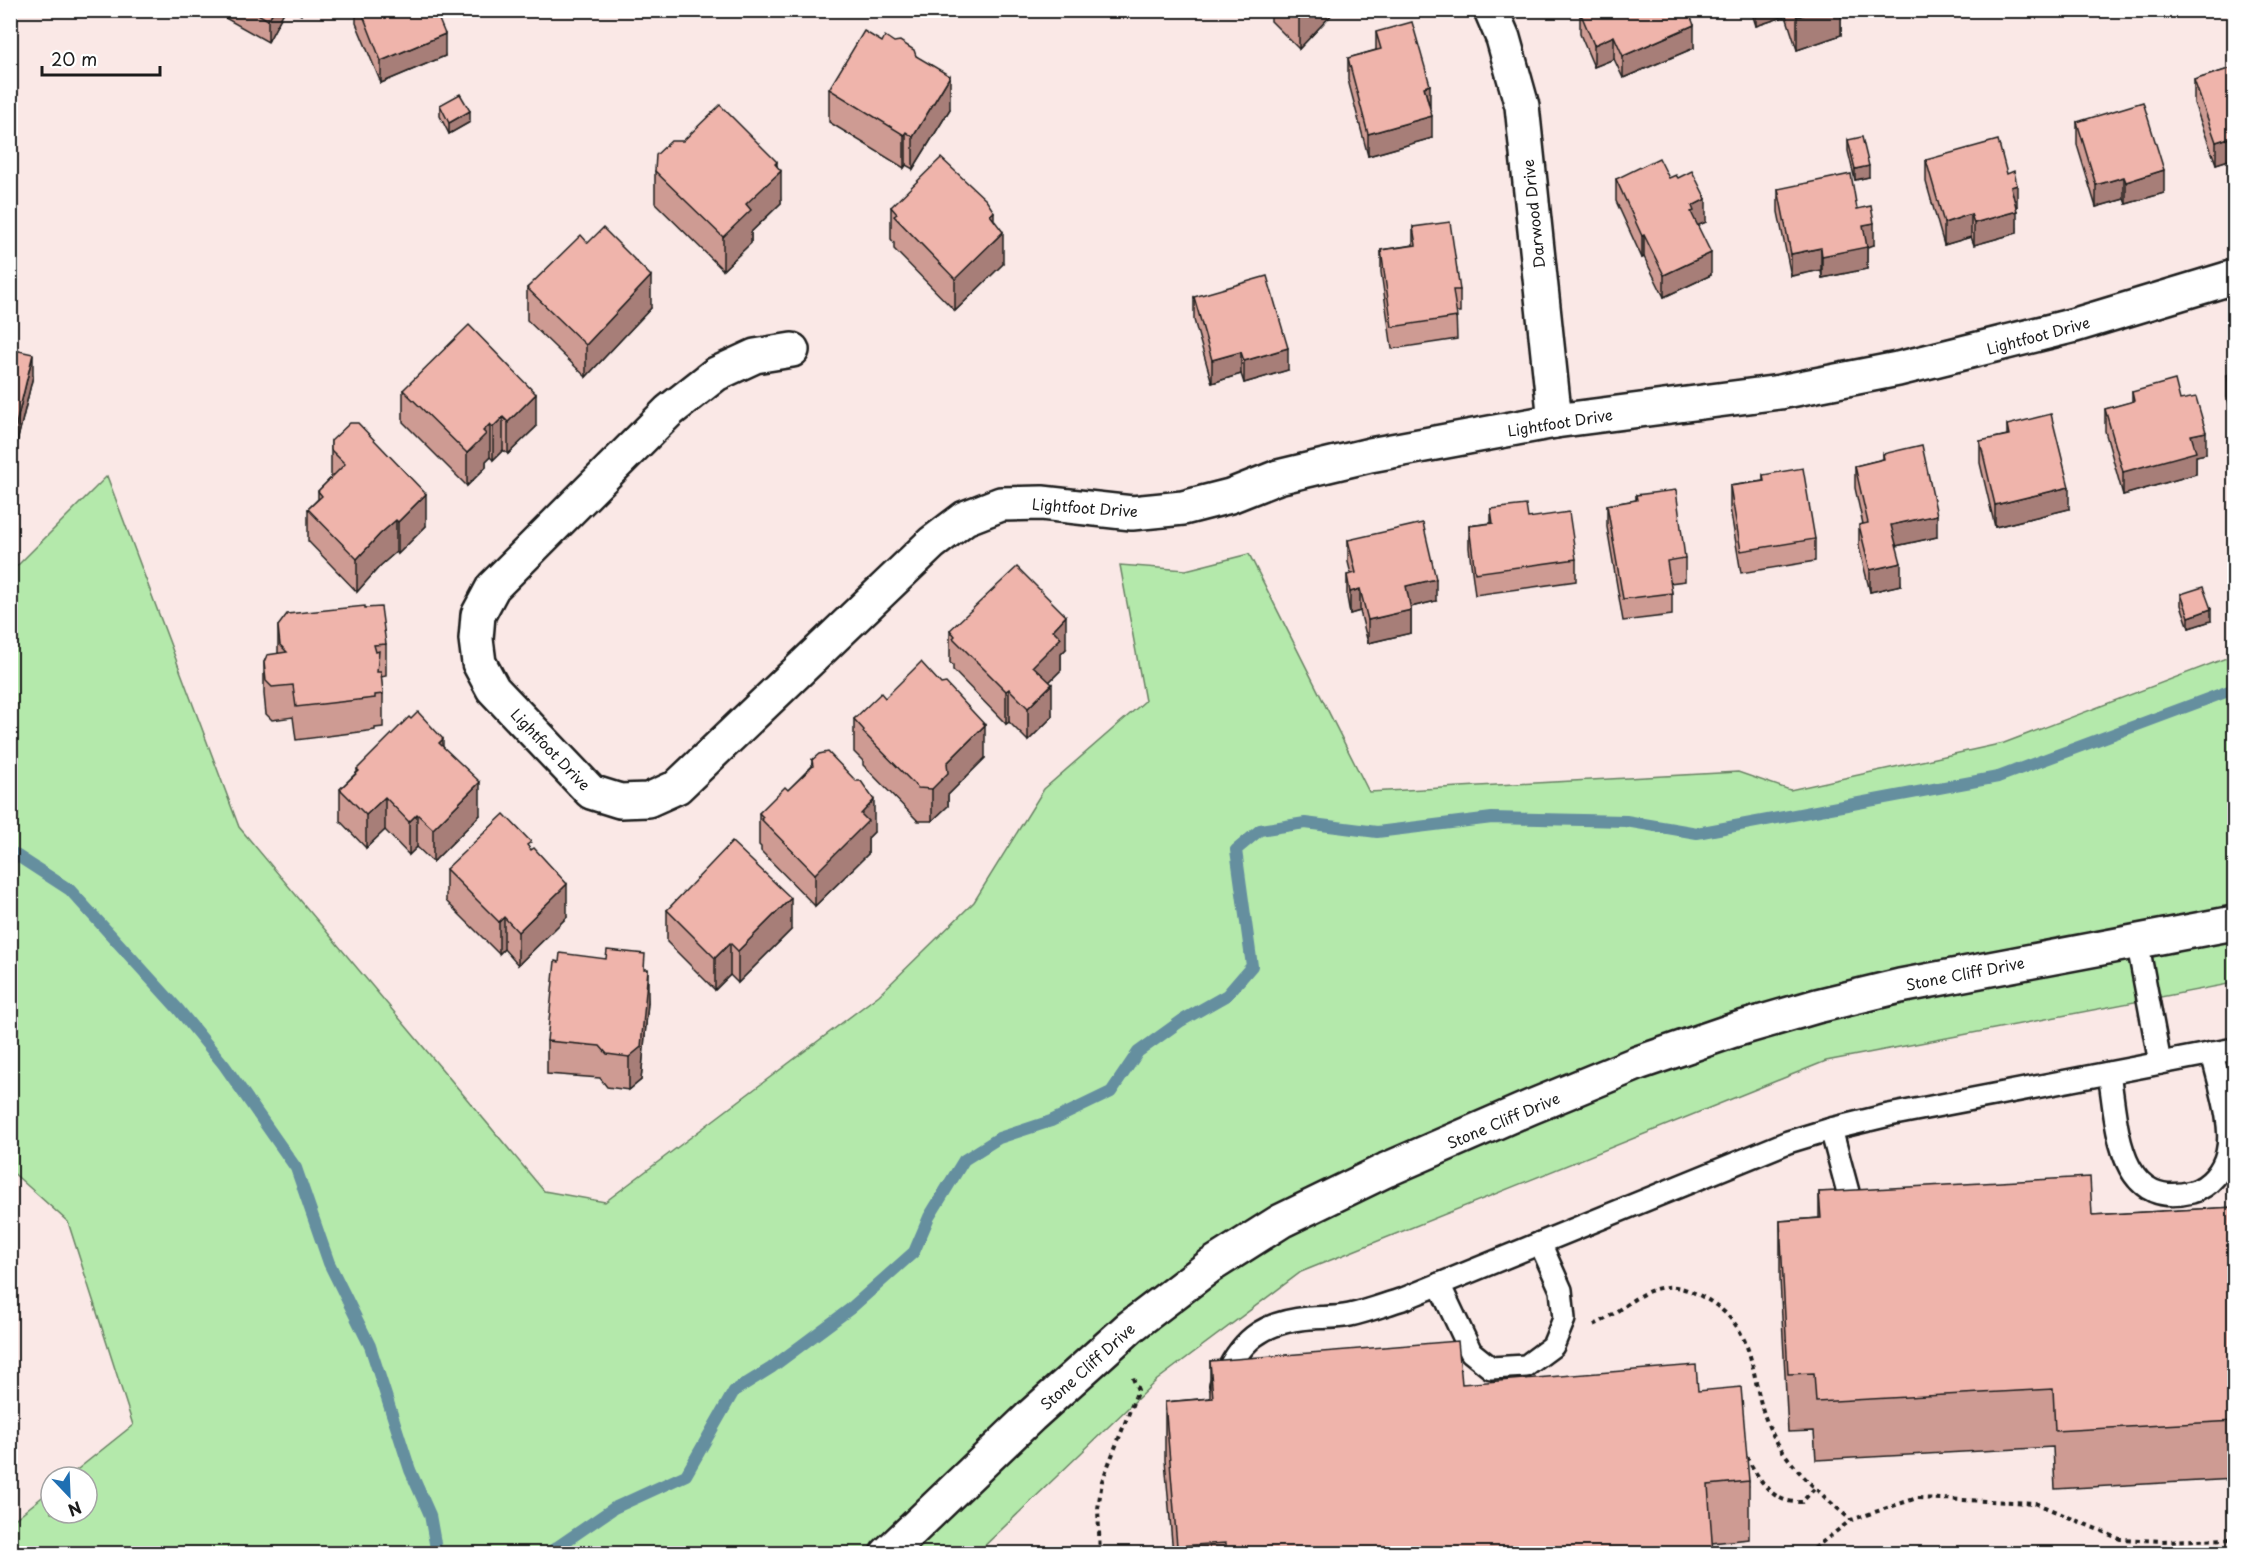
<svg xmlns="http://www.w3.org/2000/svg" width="2245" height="1564" viewBox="0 0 2245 1564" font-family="'Playpen Sans',sans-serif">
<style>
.green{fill:#b4e9ab;stroke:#688264;stroke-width:1.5}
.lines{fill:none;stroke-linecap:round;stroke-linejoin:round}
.stream{stroke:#658f9f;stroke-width:12}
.lane-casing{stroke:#1c1c1c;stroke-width:26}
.street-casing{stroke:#1c1c1c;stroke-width:38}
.path{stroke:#1c1c1c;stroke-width:4;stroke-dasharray:4.5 4.5;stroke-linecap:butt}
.lane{stroke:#fff;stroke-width:21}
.street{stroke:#fff;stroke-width:33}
.wall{fill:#ce9b93;stroke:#1c1c1c;stroke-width:1.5}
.shaded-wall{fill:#a77e78;stroke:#1c1c1c;stroke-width:1.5}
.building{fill:#efb4ab;stroke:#1c1c1c;stroke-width:1.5}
.labels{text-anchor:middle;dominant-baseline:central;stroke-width:4.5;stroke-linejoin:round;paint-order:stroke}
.street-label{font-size:15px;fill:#1c1c1c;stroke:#fff}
</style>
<rect width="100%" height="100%" fill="#fae8e6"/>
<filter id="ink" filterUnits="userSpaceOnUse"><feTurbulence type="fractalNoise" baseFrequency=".0167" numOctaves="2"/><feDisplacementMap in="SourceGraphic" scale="12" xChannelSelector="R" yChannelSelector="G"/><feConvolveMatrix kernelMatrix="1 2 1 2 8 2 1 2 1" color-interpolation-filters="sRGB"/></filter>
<g filter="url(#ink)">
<path class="green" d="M107,476L239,827L544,1191L605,1202L879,995L974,902L1044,789L1145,701L1120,565L1186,570L1249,554L1369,792L1738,772L1790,790L2004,743L2234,655V983L1826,1061L1301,1272L1157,1380L977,1553L11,1554V1522L51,1490V1513H87V1477H68L133,1425L68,1222L10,1170L11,572Z"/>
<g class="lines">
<g class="stream">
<path d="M10,851L70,890L178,1009L224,1065L296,1168L329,1263L370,1346L410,1470L430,1515L437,1554"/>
<path d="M547,1554L614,1508L686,1475L734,1391L771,1368L850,1309L914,1252L929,1217L964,1160L999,1138L1051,1121L1111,1092L1138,1052L1181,1021L1227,995L1252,966L1236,850L1260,830L1305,823L1377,832L1492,818L1626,821L1697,833L1998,777L2234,689"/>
</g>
<defs>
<g id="lane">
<path d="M2137,940L2160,1063"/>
<path d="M2109,1073C2117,1122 2117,1211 2192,1192C2210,1187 2223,1170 2227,1153C2234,1126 2218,1080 2212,1053"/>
<path d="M1831,1129L1855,1218"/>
<path d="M1439,1284L1471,1352L1491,1368L1526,1366L1553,1346L1564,1319L1561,1290L1540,1243"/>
<path d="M1221,1385C1239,1341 1261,1322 1309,1318C1322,1317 1337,1318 1350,1315C1368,1311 1386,1304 1403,1299L1788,1142L1831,1129L1889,1115L2234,1049"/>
</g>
<g id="street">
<path d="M1491,10L1503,38L1522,106L1555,421"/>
<path d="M792,350L755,356L716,374L669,411L493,587L478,615L476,639L479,663L493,689L591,792L620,801L648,800L677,787L932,543L965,518L1001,504L1042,503L1132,513L1183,508L1230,496L1278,477L1370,455L1555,421L1780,392L1898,369L2075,325L2234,277"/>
<path d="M887,1554L1031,1416L1130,1327L1210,1266L1281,1221L1386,1170L1531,1107L1638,1063L1731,1031L1817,1006L1900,986L2234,923"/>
</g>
</defs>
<use href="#lane" class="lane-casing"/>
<use href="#street" class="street-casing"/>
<g class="path">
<path d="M1594,1325C1619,1314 1637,1290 1666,1287C1677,1285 1691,1291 1701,1296C1766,1330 1745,1385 1774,1437C1793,1471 1822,1495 1851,1520"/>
<path d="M1746,1457C1761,1480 1771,1504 1802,1502L1815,1488"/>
<path d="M1100,1554L1098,1509L1102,1481L1138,1390L1132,1376"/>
<path d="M1807,1554L1851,1520L1917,1498L2035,1503L2120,1539L2162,1541L2234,1539"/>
</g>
<use href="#lane" class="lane"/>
<use href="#street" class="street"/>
</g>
<g class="wall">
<path d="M211,10H285L268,42Z"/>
<path d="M294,10H303L301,15Z"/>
<path d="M356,10H435L445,56L381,83L356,23Z"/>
<path d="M1271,10H1336L1299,49L1271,21Z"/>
<path d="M1583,10H1691L1688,12L1694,48L1623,78L1614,59L1594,67L1580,34V12Z"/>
<path d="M1751,10H1841V35L1797,50L1786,16L1756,26Z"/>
<path d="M1376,32L1432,138L1368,156L1348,80V58L1376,50Z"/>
<path d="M882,42L916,56L950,109L913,169L906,165L904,168L829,122V89Z"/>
<path d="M2235,67V158L2216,164L2194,103V80Z"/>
<path d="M440,105L470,122L449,134L440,116Z"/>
<path d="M2077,122L2164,193L2126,204L2124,199L2096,207L2077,145Z"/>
<path d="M1848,140L1869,177L1855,180L1848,151Z"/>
<path d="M1926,160L2007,174L2017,207H2016L2017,233L1974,245L1971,237L1944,245L1926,182Z"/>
<path d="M777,166L781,203L751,232V243L723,270L655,203V171Z"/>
<path d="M1678,178L1706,222L1697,226L1711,275L1664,297L1644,257L1642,258L1616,201V179Z"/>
<path d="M1778,189L1857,209L1874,245L1867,247V269L1822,278L1821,270L1791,276L1778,212Z"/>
<path d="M891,207L1003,264L955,311L894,249V243L891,239Z"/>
<path d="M1413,227L1460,290V312H1456L1457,339L1392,349L1381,272V250L1413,245Z"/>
<path d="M588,243L651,308L586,377L527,320V288Z"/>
<path d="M1194,297L1288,370L1244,383L1241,374L1212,383L1194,320Z"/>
<path d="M10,349L33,376L13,459L10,458Z"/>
<path d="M2235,372V420L2227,397V375Z"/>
<path d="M403,390L536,427L508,454L503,450L493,460L490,457L486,461V467L467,486L403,422Z"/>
<path d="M2132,392L2180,400L2206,454L2196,456V474L2123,495L2105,431V409L2132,402Z"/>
<path d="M2007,425L2069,509L1995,527L1980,463V441L2007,435Z"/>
<path d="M331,441L426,526L398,554L396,552L380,566L357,592L308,541V509L318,499V491L331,478Z"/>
<path d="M1883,454L1937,537L1896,546L1901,585L1870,592L1859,547V525L1863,524L1855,488V466L1883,459Z"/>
<path d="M1763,475L1815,539V561L1741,573L1730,508V486L1763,481Z"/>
<path d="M1636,495L1685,558V581L1670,583L1672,593V615L1623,621L1607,527V505L1636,500Z"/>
<path d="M1491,509L1528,518L1576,559V581L1475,595L1469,548V526L1491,523Z"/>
<path d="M1348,540L1436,601L1411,607V633L1368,643L1360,611L1350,614L1347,597V575L1351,574L1348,562Z"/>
<path d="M2181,594L2211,621L2189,628L2181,605Z"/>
<path d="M278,626L386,644V676L381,677L383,694V727L375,728V730L296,740L293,717L272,720L266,714L264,694V662L278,654Z"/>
<path d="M950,630L1066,649L1061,654V670L1049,682L1052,717L1028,741L1009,722L1006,724L953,670V665L950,663Z"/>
<path d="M885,698L985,758L948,795V806L932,821H918L863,765V761L854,752V719Z"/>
<path d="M443,747L480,815L433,862L417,847L409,855L385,830L366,848L340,821V789L357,772V769Z"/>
<path d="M812,760L874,832L868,838V854L815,906L761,851V847L759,845V813L788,790L812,766Z"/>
<path d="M531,849L567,917L518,965L504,949L499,954L446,901V869Z"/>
<path d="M667,910L791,930L738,983L730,975L715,990L667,942Z"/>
<path d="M645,969L648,1002L641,1080L629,1090L607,1087L600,1078L547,1074V1041Z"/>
<path d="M1819,1192L2092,1215L2235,1207V1479L2055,1489L2053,1447L1816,1460L1814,1431L1788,1432L1780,1279V1221L1819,1218Z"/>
<path d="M1210,1361L1462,1384L1698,1391L1749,1481V1539L1712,1543L1713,1554H1173L1165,1460V1402L1210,1398Z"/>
</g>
<g class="shaded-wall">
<path d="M274,10H285L268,42V20Z"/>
<path d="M1304,10H1336L1299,49V16Z"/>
<path d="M1756,10H1786V16L1756,26Z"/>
<path d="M1817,10H1841V35L1797,50V17Z"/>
<path d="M1694,25V48L1623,78V56Z"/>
<path d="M445,34V56L381,83V61Z"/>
<path d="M1614,36V59L1594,67V45Z"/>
<path d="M950,76V109L913,169V137Z"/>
<path d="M1430,85V108L1424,87Z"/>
<path d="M470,111V122L449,134V123Z"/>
<path d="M1432,116V138L1368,156V134Z"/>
<path d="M906,132V165L904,168V135Z"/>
<path d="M2235,136V158L2216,164V142Z"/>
<path d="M777,162V175L781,171V203L751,232V243L723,270V237L746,204Z"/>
<path d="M1869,166V177L1855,180V169Z"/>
<path d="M2164,170V193L2126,204V182Z"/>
<path d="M2124,177V199L2096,207V185Z"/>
<path d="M2017,185V207L2011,209V187Z"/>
<path d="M1706,199V222L1694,227L1691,234L1692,206Z"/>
<path d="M2017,211V233L1974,245V223Z"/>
<path d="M994,212V241L1003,232V264L955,311V279L990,215Z"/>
<path d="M1971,214V237L1944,245V223Z"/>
<path d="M1874,223V245L1867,247V269L1822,278V256L1863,225Z"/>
<path d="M1644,235V257L1642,258V236Z"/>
<path d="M1821,248V270L1791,276V254Z"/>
<path d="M1711,253V275L1664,297V275Z"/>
<path d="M651,276V308L586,377V345Z"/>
<path d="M1288,348V370L1244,383V361Z"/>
<path d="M1241,352V374L1212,383V360Z"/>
<path d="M33,354V376L13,459V437Z"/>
<path d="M536,394V427L508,454V422Z"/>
<path d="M503,417V450L493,460V427Z"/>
<path d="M490,424V457L486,461V467L467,486V453L483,431Z"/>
<path d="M2206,432V454L2196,456V474L2123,495V472L2191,435Z"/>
<path d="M2069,487V509L1995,527V505Z"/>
<path d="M426,494V526L398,554V522Z"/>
<path d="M1937,515V537L1891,547V525Z"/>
<path d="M396,520V552L380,566L357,592V559L380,534Z"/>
<path d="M1901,563V585L1870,592V570Z"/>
<path d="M1436,579V601L1406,608V586Z"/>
<path d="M1360,589V611L1350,614V592Z"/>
<path d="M2211,609V621L2189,628V617Z"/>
<path d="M1411,610V633L1368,643V620Z"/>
<path d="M1066,616V649L1061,654V670L1033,698V666L1053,630Z"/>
<path d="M1052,684V717L1028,741V708Z"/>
<path d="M1009,689V722L1006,724V691Z"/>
<path d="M985,725V758L948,795V806L932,821V789L947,763Z"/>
<path d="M443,739V771L439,743Z"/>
<path d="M480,782V815L433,862V829Z"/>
<path d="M385,797V830L366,848V815Z"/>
<path d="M874,800V832L868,838V854L815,906V874L861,814Z"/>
<path d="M417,814V847L409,855V822Z"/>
<path d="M567,884V917L518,965V932Z"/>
<path d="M791,898V930L738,983V951Z"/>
<path d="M504,917V949L499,954V922Z"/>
<path d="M730,943V975L715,990V958Z"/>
<path d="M648,969V1002L641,1080L629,1090V1057Z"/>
</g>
<g class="building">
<path d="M251,10H274L268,20Z"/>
<path d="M361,10H435L445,34L381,61Z"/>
<path d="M1293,10H1304L1299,16Z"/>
<path d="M1583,10H1688L1694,25L1623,56L1614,36L1594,45L1580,12Z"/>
<path d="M1794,10H1817L1797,17Z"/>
<path d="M1412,22L1430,85L1424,87L1432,116L1368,134L1348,58L1381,49L1376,32Z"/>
<path d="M864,31L882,42L885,36L894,42L900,41L914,50L916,56L950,76L913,137L906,132L904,135L829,89Z"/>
<path d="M2235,67V136L2216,142L2194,80Z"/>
<path d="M460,94L470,111L449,123L440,105Z"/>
<path d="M2143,102L2164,170L2126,182L2124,177L2096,185L2077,122Z"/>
<path d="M720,105L777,162L775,164L781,171L746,204L751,210L723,237L655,171L656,155L671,141H683Z"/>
<path d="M1862,137L1869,166L1855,169L1848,140Z"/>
<path d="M1998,140L2007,174L2014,171L2017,185L2011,187L2017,211L1974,223L1971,214L1944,223L1926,160Z"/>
<path d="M941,158L986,200L994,212L990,215L1003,232L955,279L894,216L897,214L891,207Z"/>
<path d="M1659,158L1669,178L1676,175L1678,178L1692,171L1706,199L1692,206L1694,211L1691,212L1711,253L1664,275L1644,235L1642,236L1616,179Z"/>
<path d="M1851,174L1857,209L1871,206L1874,223L1863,225L1867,247L1822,256L1821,248L1791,254L1778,189Z"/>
<path d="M1450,222L1460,290H1453L1457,317L1392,327L1381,250L1416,245L1413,227Z"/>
<path d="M603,228L651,276L586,345L527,288L581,235L588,243Z"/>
<path d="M1267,276L1288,348L1244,361L1241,352L1212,360L1194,297Z"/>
<path d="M469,325L536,394L508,422L503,417L493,427L490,424L483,431L486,434L467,453L403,390Z"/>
<path d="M10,349L33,354L13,437L10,436Z"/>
<path d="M2235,372V398L2227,375Z"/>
<path d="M2175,380L2180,400L2196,397L2206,432L2191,435L2196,452L2123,472L2105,409L2134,401L2132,392Z"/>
<path d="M2051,414L2069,487L1995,505L1980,441L2009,435L2007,425Z"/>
<path d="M350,423H358L426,494L398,522L396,520L380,534L357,559L308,509L322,496L318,491L345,464L331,450V441Z"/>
<path d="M1922,445L1937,515L1891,525L1901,563L1870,570L1859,525L1868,523L1855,466L1884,459L1883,454Z"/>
<path d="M1803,468L1815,539L1741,551L1730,486L1764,481L1763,475Z"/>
<path d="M1676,490L1685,558L1667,561L1672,593L1623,599L1607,505L1637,500L1636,495Z"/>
<path d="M1526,505L1528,518L1569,512L1576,559L1475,573L1469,526L1493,523L1491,509Z"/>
<path d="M1423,523L1436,579L1406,586L1411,610L1368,620L1360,589L1350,592L1347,575L1356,573L1348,540Z"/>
<path d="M1017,567L1066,616L1053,630L1061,638L1033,666L1052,684L1028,708L1009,689L1006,691L953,638L955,636L950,630Z"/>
<path d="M2203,587L2211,609L2189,617L2181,594Z"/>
<path d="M365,606V608L381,607L386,644L374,645L376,652L379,651L377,672H381L383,694L375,695V698L296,707L293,685L272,687L266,681L264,662L267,655L287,652L280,645L278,626L287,614Z"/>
<path d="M921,662L941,684L946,683L985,725L947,763L948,773L932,789L918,788L863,732L864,730L854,719L881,693L885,698Z"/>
<path d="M418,712L443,739L439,743L480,782L433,829L417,814L409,822L385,797L366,815L340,789L359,771L357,769L409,717L411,719Z"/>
<path d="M828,752L856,781H861L874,800L861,814L868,821L815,874L761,819L763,817L759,813L785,787L788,790L813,766L812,760L819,754Z"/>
<path d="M504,814L531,842L527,845L531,850L534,848L567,884L518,932L504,917L499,922L446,869Z"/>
<path d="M732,842L791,898L738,951L730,943L715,958L667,910Z"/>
<path d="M607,950L645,954L644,969H648L641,1047L629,1057L607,1054L600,1046L547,1041L555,961L559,962L560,953L606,959Z"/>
<path d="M2090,1177L2092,1215L2235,1207V1421L2055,1431L2053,1389L1816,1402L1814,1373L1788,1374L1780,1221L1821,1218L1819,1192Z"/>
<path d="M1458,1341L1462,1384L1696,1365L1698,1391L1741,1387L1749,1481L1708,1485L1713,1554H1226V1543L1177,1546L1165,1402L1213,1398L1210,1361Z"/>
</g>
</g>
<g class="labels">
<g class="street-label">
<text transform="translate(1533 214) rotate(-96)">Darwood Drive</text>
<text transform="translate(2038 335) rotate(-15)">Lightfoot Drive</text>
<text transform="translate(1560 422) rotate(-9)">Lightfoot Drive</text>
<text transform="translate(1085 507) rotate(4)">Lightfoot Drive</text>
<text transform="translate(551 749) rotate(46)">Lightfoot Drive</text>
<text transform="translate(1965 973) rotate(-11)">Stone Cliff Drive</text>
<text transform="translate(1503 1120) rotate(-23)">Stone Cliff Drive</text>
<text transform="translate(1087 1366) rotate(-42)">Stone Cliff Drive</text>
</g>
</g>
<rect width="2245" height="1564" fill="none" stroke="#fff" stroke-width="36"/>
<rect x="18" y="18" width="2209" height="1528" fill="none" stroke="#1c1c1c" stroke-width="2" filter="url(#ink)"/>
<g transform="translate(69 1495) rotate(157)"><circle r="28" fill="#ffffff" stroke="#a4a4a4" stroke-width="1.5"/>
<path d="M0-4.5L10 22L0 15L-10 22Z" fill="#1f6fb2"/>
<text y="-9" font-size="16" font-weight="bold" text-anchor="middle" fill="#1c1c1c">N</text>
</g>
<path d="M42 66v9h118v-9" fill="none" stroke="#1c1c1c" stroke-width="3"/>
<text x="51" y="66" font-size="18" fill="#1c1c1c" stroke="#ffffff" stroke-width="4.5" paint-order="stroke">20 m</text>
</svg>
